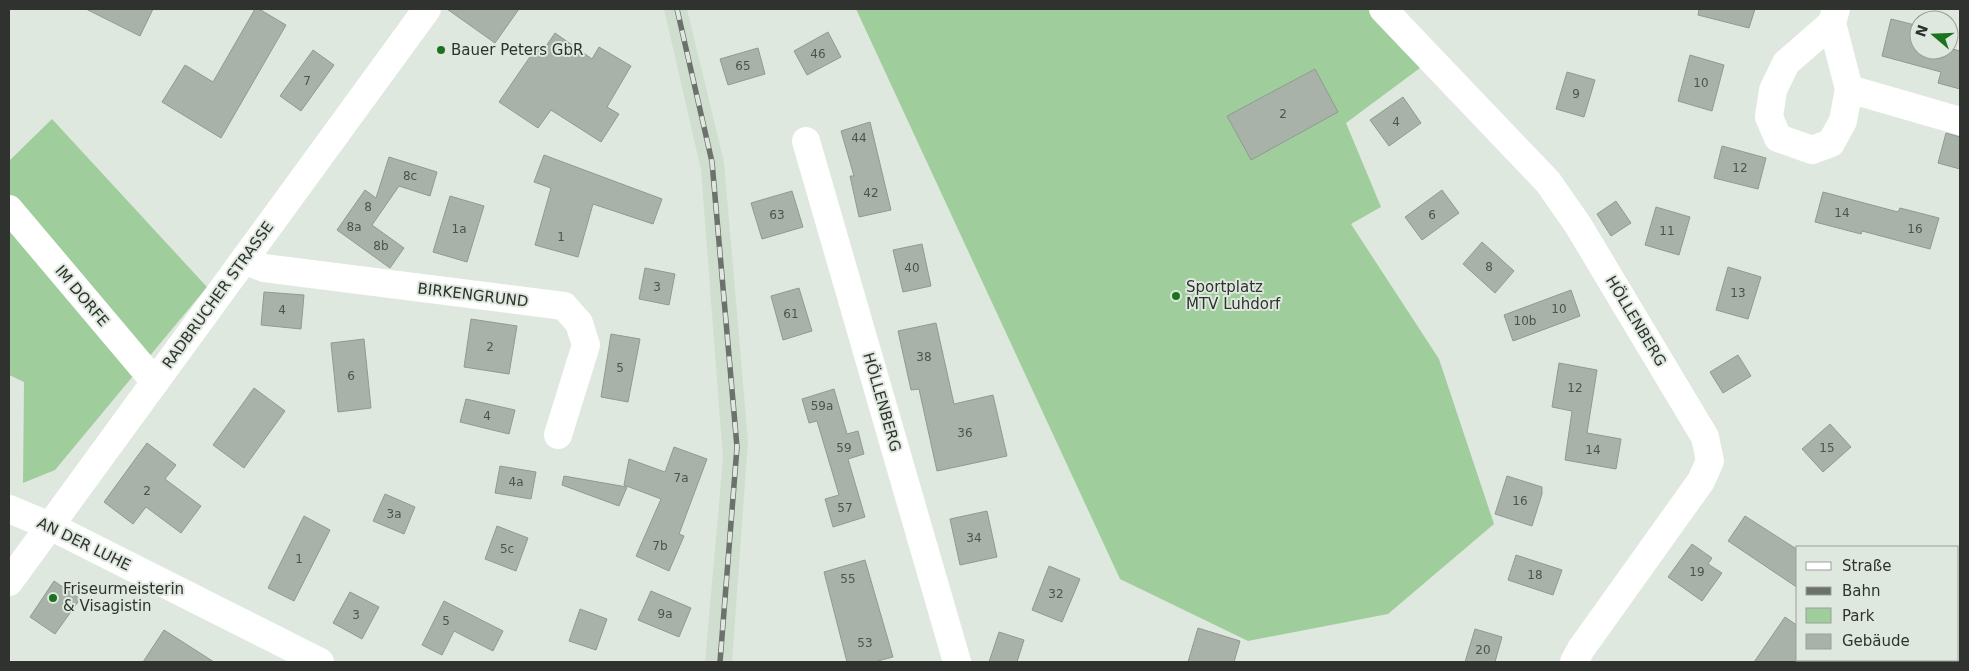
<svg xmlns="http://www.w3.org/2000/svg" width="1969" height="671" viewBox="0 0 1969 671" font-family="'DejaVu Sans',sans-serif">
<style>
.built{fill:#d0decf}
.green{fill:#9fce9c}
.building{fill:#a9b2a9;stroke:#919a91}
.lines{fill:none;stroke-linecap:round;stroke-linejoin:round}
.minor{stroke:#fff;stroke-width:28}
.rail-casing{stroke:#6c716b;stroke-width:5.5}
.rail{stroke:#dfe8de;stroke-width:4;stroke-dasharray:11;stroke-linecap:butt}
.poi-dot{fill:#1c731f;stroke:#dfe8de;stroke-width:2}
.labels{text-anchor:middle;dominant-baseline:central;stroke-width:4;stroke-linejoin:round;paint-order:stroke}
.number-label{font-size:12px;fill:#4e524e}
.poi-label{font-size:15px;fill:#2f322f;stroke:#dfe8de;text-anchor:start}
.street-label{font-size:15px;fill:#2f322f;stroke:#dfe8de}
</style>
<rect width="100%" height="100%" fill="#dfe8de"/>
<path class="built" d="M664,9H687L724,162L748,441L732,662H705L723,458L701,170Z"/>
<g class="green">
<path d="M856,9H1371L1424,65L1346,123L1381,207L1351,224L1439,359L1494,524L1388,614L1248,641L1120,579Z"/>
<path d="M52,119L207,287L55,470L23,483L24,382L9,375V161Z"/>
</g>
<g class="building">
<path d="M86,9H153L140,36Z"/>
<path d="M255,9H259L286,25L221,138L162,102L185,65L213,82Z"/>
<path d="M447,9H519L495,43Z"/>
<path d="M1699,9H1755L1749,28L1698,15Z"/>
<path d="M1891,19L1919,26V50H1949V48L1960,51V89L1938,83L1941,72L1882,56Z"/>
<path d="M828,32L841,57L807,75L794,51Z"/>
<path d="M555,33L592,59L599,47L631,66L607,107L619,114L601,142L551,110L538,128L499,102L536,48L542,52Z"/>
<path d="M758,48L765,74L728,85L720,59Z"/>
<path d="M313,50L334,65L301,111L280,96Z"/>
<path d="M1690,55L1724,65L1712,111L1678,101Z"/>
<path d="M1315,69L1338,112L1251,160L1227,116Z"/>
<path d="M1567,72L1595,80L1584,117L1556,109Z"/>
<path d="M1403,97L1421,123L1389,146L1370,120Z"/>
<path d="M870,122L891,210L859,217L850,176H854L841,131Z"/>
<path d="M1946,133L1960,137V169L1938,163Z"/>
<path d="M1722,146L1766,158L1758,189L1714,178Z"/>
<path d="M544,155L662,199L653,224L593,204L578,257L535,245L551,188L534,182Z"/>
<path d="M389,157L437,172L430,196L399,186L372,225L404,248L390,268L337,230L365,190L376,198Z"/>
<path d="M1442,190L1459,213L1422,240L1405,217Z"/>
<path d="M792,191L803,227L762,239L751,203Z"/>
<path d="M1823,192L1898,212L1900,208L1939,218L1930,249L1862,231L1861,234L1815,222Z"/>
<path d="M450,196L484,206L467,262L433,252Z"/>
<path d="M1616,201L1631,223L1611,236L1597,214Z"/>
<path d="M1656,207L1690,217L1679,255L1645,245Z"/>
<path d="M1482,242L1514,271L1495,293L1463,264Z"/>
<path d="M922,244L931,286L903,292L893,250Z"/>
<path d="M1728,267L1761,277L1748,319L1716,310Z"/>
<path d="M645,268L675,274L669,305L639,299Z"/>
<path d="M799,288L812,331L783,340L771,296Z"/>
<path d="M1571,290L1580,316L1513,341L1504,315Z"/>
<path d="M264,292L304,295L301,329L261,325Z"/>
<path d="M471,319L517,326L509,374L464,367Z"/>
<path d="M936,323L954,404L993,395L1007,456L937,471L919,389L911,390L898,331Z"/>
<path d="M611,334L640,339L628,402L601,397Z"/>
<path d="M364,339L371,408L338,412L331,343Z"/>
<path d="M1738,355L1751,376L1723,393L1710,372Z"/>
<path d="M1559,363L1597,370L1587,433L1621,439L1616,469L1565,460L1572,411L1552,407Z"/>
<path d="M254,388L285,411L244,468L213,445Z"/>
<path d="M834,389L847,434L858,431L864,454L848,459L865,517L833,527L825,499L839,495L817,421L809,423L802,399Z"/>
<path d="M466,399L515,410L509,434L460,422Z"/>
<path d="M1830,424L1851,447L1823,472L1802,449Z"/>
<path d="M147,443L176,465L165,479L201,506L181,533L146,507L133,524L104,502Z"/>
<path d="M674,447L707,459L679,534L684,536L669,571L636,556L661,499L624,485L629,459L665,472Z"/>
<path d="M500,466L536,472L531,499L495,493Z"/>
<path d="M564,476L627,487L619,506L562,485Z"/>
<path d="M1507,476L1542,487V494L1532,526L1495,514Z"/>
<path d="M385,494L415,507L404,534L373,521Z"/>
<path d="M987,511L997,557L960,565L950,519Z"/>
<path d="M304,516L330,530L294,601L268,588Z"/>
<path d="M1745,516L1798,550V588L1728,541Z"/>
<path d="M497,526L528,538L516,571L485,559Z"/>
<path d="M1692,544L1712,558L1708,564L1722,573L1702,601L1668,577Z"/>
<path d="M1516,555L1562,570L1553,595L1508,580Z"/>
<path d="M865,560L893,657L874,662H847L824,572Z"/>
<path d="M1049,566L1080,579L1062,622L1032,610Z"/>
<path d="M54,581L80,599L55,634L30,617Z"/>
<path d="M651,591L691,608L679,637L638,620Z"/>
<path d="M350,592L379,607L362,639L333,623Z"/>
<path d="M444,601L503,631L493,651L454,631L442,655L422,645Z"/>
<path d="M580,609L607,619L596,650L569,641Z"/>
<path d="M1785,617L1798,626V662H1754Z"/>
<path d="M1198,628L1240,641L1234,662H1188Z"/>
<path d="M1475,629L1502,637L1495,662H1465Z"/>
<path d="M164,630L214,662H143Z"/>
<path d="M999,632L1024,640L1017,662H989Z"/>
</g>
<g class="lines">
<g class="minor">
<path d="M1383,9L1548,182L1578,225L1705,437L1710,461L1701,481L1581,649L1574,662"/>
<path d="M1836,9L1832,23L1849,89L1960,121"/>
<path d="M1832,23L1786,63L1773,90L1769,117L1778,138L1812,150L1831,143L1843,121L1849,89"/>
<path d="M806,141L957,662"/>
<path d="M9,209L155,382"/>
<path d="M244,260L264,268L564,306L579,323L586,345L558,435"/>
<path d="M9,509L50,526L320,662"/>
<path d="M9,582L427,9"/>
</g>
<defs>
<path id="rail" d="M677,9L712,162L737,447L720,662"/>
</defs>
<use href="#rail" class="rail-casing"/>
<use href="#rail" class="rail"/>
</g>
<g class="poi-dot">
<circle cx="441" cy="50" r="5"/>
<circle cx="1176" cy="296" r="5"/>
<circle cx="53" cy="598" r="5"/>
</g>
<g class="labels">
<g class="number-label">
<text x="818" y="54">46</text>
<text x="743" y="66">65</text>
<text x="307" y="81">7</text>
<text x="1701" y="83">10</text>
<text x="1576" y="94">9</text>
<text x="1283" y="114">2</text>
<text x="1396" y="122">4</text>
<text x="859" y="138">44</text>
<text x="1740" y="168">12</text>
<text x="410" y="176">8c</text>
<text x="871" y="193">42</text>
<text x="368" y="207">8</text>
<text x="1842" y="213">14</text>
<text x="777" y="215">63</text>
<text x="1432" y="215">6</text>
<text x="354" y="227">8a</text>
<text x="459" y="229">1a</text>
<text x="1915" y="229">16</text>
<text x="1667" y="231">11</text>
<text x="561" y="237">1</text>
<text x="381" y="246">8b</text>
<text x="1489" y="267">8</text>
<text x="912" y="268">40</text>
<text x="657" y="287">3</text>
<text x="1738" y="293">13</text>
<text x="1559" y="309">10</text>
<text x="282" y="310">4</text>
<text x="791" y="314">61</text>
<text x="1525" y="321">10b</text>
<text x="490" y="347">2</text>
<text x="924" y="357">38</text>
<text x="620" y="368">5</text>
<text x="351" y="376">6</text>
<text x="1575" y="388">12</text>
<text x="822" y="406">59a</text>
<text x="487" y="416">4</text>
<text x="965" y="433">36</text>
<text x="844" y="448">59</text>
<text x="1827" y="448">15</text>
<text x="1593" y="450">14</text>
<text x="681" y="478">7a</text>
<text x="516" y="482">4a</text>
<text x="147" y="491">2</text>
<text x="1520" y="501">16</text>
<text x="845" y="508">57</text>
<text x="394" y="514">3a</text>
<text x="974" y="538">34</text>
<text x="660" y="546">7b</text>
<text x="507" y="549">5c</text>
<text x="299" y="559">1</text>
<text x="1697" y="572">19</text>
<text x="1535" y="575">18</text>
<text x="848" y="579">55</text>
<text x="1056" y="594">32</text>
<text x="665" y="614">9a</text>
<text x="356" y="615">3</text>
<text x="446" y="621">5</text>
<text x="865" y="643">53</text>
<text x="1483" y="650">20</text>
</g>
<g class="poi-label">
<text x="451" y="50">Bauer Peters GbR</text>
<text x="1186" y="287">Sportplatz<tspan x="1186" dy="17">MTV Luhdorf</tspan></text>
<text x="63" y="589">Friseurmeisterin<tspan x="63" dy="17">&amp; Visagistin</tspan></text>
</g>
<g class="street-label">
<text transform="translate(218 295) rotate(-54)">RADBRUCHER STRASSE</text>
<text transform="translate(473 295) rotate(7)">BIRKENGRUND</text>
<text transform="translate(82 296) rotate(50)">IM DORFE</text>
<text transform="translate(1636 321) rotate(59)">HÖLLENBERG</text>
<text transform="translate(882 402) rotate(74)">HÖLLENBERG</text>
<text transform="translate(84 544) rotate(26)">AN DER LUHE</text>
</g>
</g>
<rect width="1969" height="671" fill="none" stroke="#2f322f" stroke-width="20"/>
<rect x="1796" y="546" width="162" height="115" fill="#dfe8de" stroke="#999f98"/>
<rect x="1806" y="562" width="25" height="8" fill="#ffffff" stroke="#999f98"/>
<text x="1842" y="571" font-size="15" fill="#2f322f">Straße</text>
<rect x="1806" y="587" width="25" height="8" fill="#6c716b" stroke="#999f98"/>
<text x="1842" y="596" font-size="15" fill="#2f322f">Bahn</text>
<rect x="1806" y="608" width="25" height="15" fill="#9fce9c" stroke="#999f98"/>
<text x="1842" y="621" font-size="15" fill="#2f322f">Park</text>
<rect x="1806" y="634" width="25" height="15" fill="#a9b2a9" stroke="#999f98"/>
<text x="1842" y="646" font-size="15" fill="#2f322f">Gebäude</text>
<g transform="translate(1934 35) rotate(289)"><circle r="24" fill="#dfe8de" stroke="#999f98"/>
<path d="M0-4L9 19L0 12L-9 19Z" fill="#1c731f"/>
<text y="-8" font-size="14" font-weight="bold" text-anchor="middle" fill="#2f322f">N</text>
</g>
</svg>
